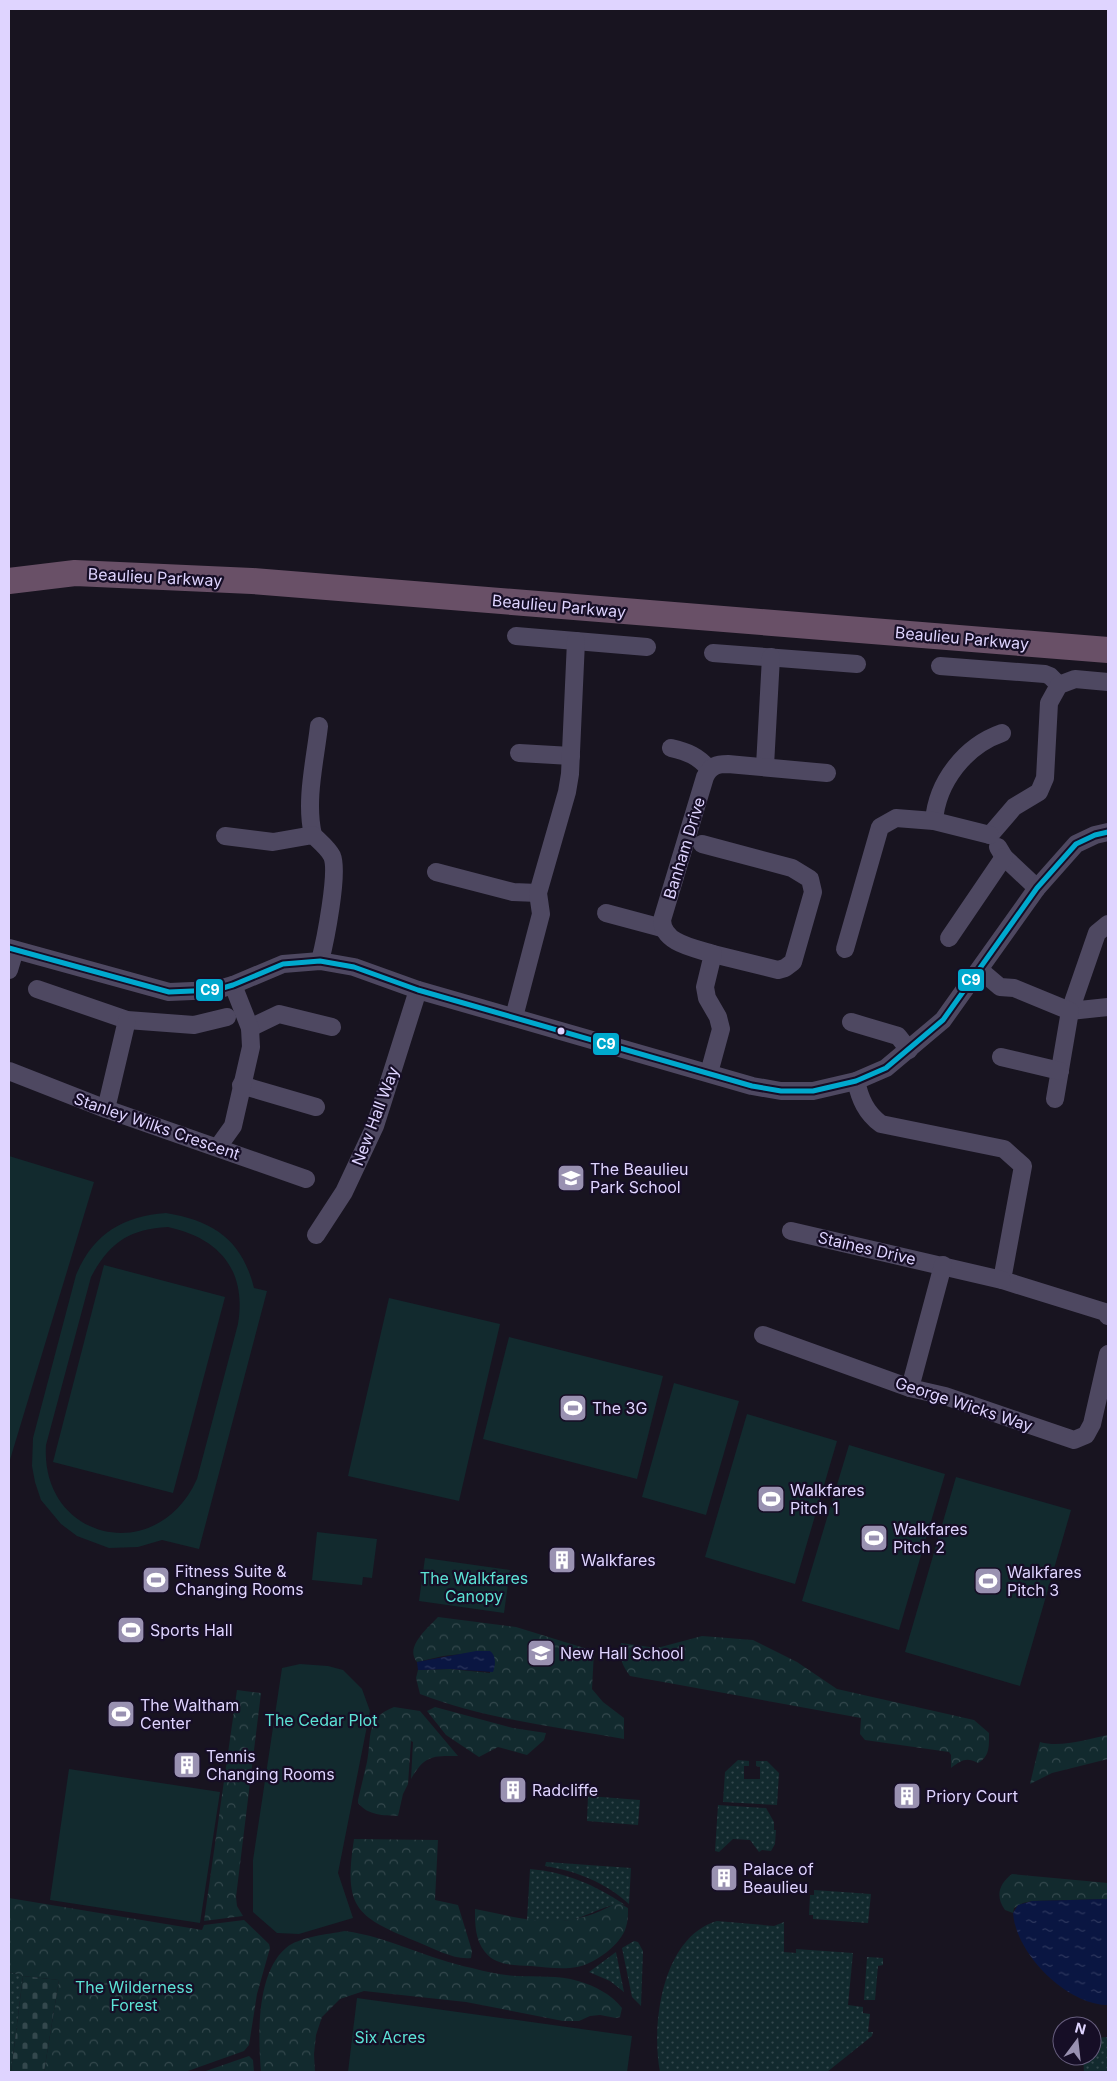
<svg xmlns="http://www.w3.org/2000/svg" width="1117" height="2081" viewBox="0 0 1117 2081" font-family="Inter,sans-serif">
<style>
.grass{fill:url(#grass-dots)}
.forest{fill:url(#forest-crowns)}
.cemetery{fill:url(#cemetery-stones)}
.green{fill:#122a2e;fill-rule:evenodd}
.water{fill:url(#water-ripples)}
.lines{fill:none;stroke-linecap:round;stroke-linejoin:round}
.minor{stroke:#4e4861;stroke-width:18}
.highway{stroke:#695067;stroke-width:26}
.bus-1-casing{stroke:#160e26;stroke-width:9}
.bus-1{stroke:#00a9ce;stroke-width:5}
.bus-dot{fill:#dfd4ff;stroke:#160e26;stroke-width:2}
.labels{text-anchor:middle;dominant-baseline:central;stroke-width:4.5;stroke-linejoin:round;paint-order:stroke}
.street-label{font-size:16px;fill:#dfd4ff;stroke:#160e26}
.poi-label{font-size:16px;fill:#dfd4ff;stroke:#160e26;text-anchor:start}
.park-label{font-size:16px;fill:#5ce2d5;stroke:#160e26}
.line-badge{stroke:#160e26;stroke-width:2}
.badge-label{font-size:14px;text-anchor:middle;font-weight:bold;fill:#fff}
</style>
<defs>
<pattern id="grass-dots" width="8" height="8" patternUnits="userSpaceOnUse" patternTransform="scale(1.25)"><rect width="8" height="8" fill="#122a2e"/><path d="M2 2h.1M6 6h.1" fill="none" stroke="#34484d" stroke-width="1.8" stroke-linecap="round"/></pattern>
<pattern id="forest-crowns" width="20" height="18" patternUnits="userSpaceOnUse" patternTransform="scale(1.25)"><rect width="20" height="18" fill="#122a2e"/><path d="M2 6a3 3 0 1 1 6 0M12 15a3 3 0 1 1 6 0" fill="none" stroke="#34484d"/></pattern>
<pattern id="cemetery-stones" width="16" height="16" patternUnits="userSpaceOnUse" patternTransform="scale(1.25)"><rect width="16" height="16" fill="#122a2e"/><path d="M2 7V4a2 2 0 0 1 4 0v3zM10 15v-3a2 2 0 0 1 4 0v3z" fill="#34484d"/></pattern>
<pattern id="water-ripples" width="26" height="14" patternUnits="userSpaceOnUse" patternTransform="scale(1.25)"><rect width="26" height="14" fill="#0a1642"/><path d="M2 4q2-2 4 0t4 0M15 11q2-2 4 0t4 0" fill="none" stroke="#2d375e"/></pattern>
</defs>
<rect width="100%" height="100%" fill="#181420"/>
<g class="grass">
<path d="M738,1760L749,1761V1766H744V1779H760V1767L756,1766V1761H767L779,1773L777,1805L723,1802L725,1772Z"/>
<path d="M588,1796L640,1800L638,1825L587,1821Z"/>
<path d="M718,1805L766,1808L774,1822V1830H776L775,1844L771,1851L762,1850L759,1852L750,1840L733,1839L719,1852L715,1851Z"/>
<path d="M546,1862L631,1868L629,1904C605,1882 576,1871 545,1866Z"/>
<path d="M530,1869C566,1872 595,1885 625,1905C613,1901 586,1917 572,1920C557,1922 542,1922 527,1920Z"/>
<path d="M814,1890L871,1894L868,1923L813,1919V1915H809L810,1895H814Z"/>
<path d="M717,1921L774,1926L784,1922V1952L796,1953V1949L853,1953L848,2005L863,2007V2013L870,2014L868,2032H873L872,2036L827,2072H660C651,2025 662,1937 717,1921Z"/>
<path d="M634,1941L638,1942L643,1951L641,2006L632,1997L622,1948Z"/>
<path d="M616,1952L624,1992L610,1981L589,1972Z"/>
<path d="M867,1957L883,1958V1965L878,1966L875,2000H864Z"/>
<path d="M9,1972L23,1976L11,2072H9Z"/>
<path d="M1108,2037V2072H1084L1083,2056H1092V2038Z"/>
</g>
<g class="forest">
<path d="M438,1617L516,1627L594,1651L592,1689L603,1702L624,1718V1739C556,1727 485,1719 420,1694L416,1678L418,1670L450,1669L490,1673V1651L443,1656L417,1662C404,1647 429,1627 438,1617Z"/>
<path d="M702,1636L753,1640L797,1662L837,1689L974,1720L989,1733C989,1746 990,1756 978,1763C966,1757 962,1760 951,1768V1755L949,1752L865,1740L860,1734L861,1718L630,1676C622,1665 618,1656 621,1643L657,1648Z"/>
<path d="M237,1690L261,1693L236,1897L237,1906L243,1916L204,1921Z"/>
<path d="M394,1707L420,1711L458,1756C432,1756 425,1755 411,1779L413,1742L411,1741L408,1784L403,1794L398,1816C383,1815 369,1816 358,1803V1800C361,1787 364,1775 367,1762C372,1737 365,1718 394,1707Z"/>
<path d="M435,1707L513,1728L546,1733L544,1740L527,1755L498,1747L479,1757L446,1735L427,1711Z"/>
<path d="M1108,1735V1759L1052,1773L1030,1784L1040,1742C1061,1748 1087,1739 1108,1735Z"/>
<path d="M354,1839L438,1840L435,1900L458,1905L472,1951L471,1958C454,1960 435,1949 420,1943C357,1917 343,1910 354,1839Z"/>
<path d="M1012,1874L1108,1883V1899L1032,1901L1023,1903L1014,1908L1013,1913L1005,1910C995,1896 999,1884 1012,1874Z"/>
<path d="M9,1898L202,1930L204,1925L244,1920L269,1944L270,1948L257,1994L249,2045L244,2051L185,2072H44L59,1980L23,1976L9,1972Z"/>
<path d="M615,1904H621L628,1908C628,1915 628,1921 626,1927C621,1945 594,1964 577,1967C562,1970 546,1967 531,1966C515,1965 496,1966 485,1952C475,1940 475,1924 475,1909C511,1916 549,1928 587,1916C597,1913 606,1908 615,1904Z"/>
<path d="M345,1931C389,1937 428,1959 472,1968C487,1972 502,1975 517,1976C537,1977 558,1975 578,1981C595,1986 611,1994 622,2008L620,2017L616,2018L600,2015L590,2016L579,2021H563L466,2002L364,1991L340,1999L322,2017L316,2035L314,2054L315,2072H261C258,2037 256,1973 286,1948C298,1937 329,1934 345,1931Z"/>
<path d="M249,2056L253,2060L254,2072H203Z"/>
</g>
<path class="cemetery" d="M23,1976L59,1980L44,2072H11Z"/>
<g class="green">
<path d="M9,1156L94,1182L9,1463Z"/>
<path d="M166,1213C214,1221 242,1240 254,1288L267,1291L199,1549L162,1540L138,1547L109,1548L77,1536L61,1524L41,1500L35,1482L32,1466L33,1438L76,1275C93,1234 123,1216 166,1213ZM168,1227C219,1238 247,1270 238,1324L197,1479C157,1568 40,1540 46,1445L91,1277C109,1243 129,1229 168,1227Z"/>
<path d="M104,1265L225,1297L173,1493L53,1462Z"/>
<path d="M389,1298L500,1324L459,1501L348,1476Z"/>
<path d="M509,1337L663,1376L637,1479L483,1439Z"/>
<path d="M674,1383L739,1401L706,1515L642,1497Z"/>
<path d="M747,1414L837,1441L795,1584L705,1557Z"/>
<path d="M849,1445L945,1474L899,1630L802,1601Z"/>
<path d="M956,1477L1071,1510L1020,1686L905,1652Z"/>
<path d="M317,1532L377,1539L372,1578L363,1577L362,1585L312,1580Z"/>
<path d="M425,1558L510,1570L504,1613L419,1601Z"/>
<path d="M300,1664L328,1666L343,1670L362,1689L370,1711L338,1873L353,1918L299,1934L277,1933L253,1912V1860L282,1668Z"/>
<path d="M69,1769L220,1792L200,1923L50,1900Z"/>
<path d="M357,1998L632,2036L627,2072H348Z"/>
</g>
<g class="water">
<path d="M476,1651H490C496,1655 496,1665 493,1672L450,1669L418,1670L417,1662Z"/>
<path d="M1108,1899V2005C1067,2005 1016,1954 1013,1913L1018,1905L1032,1901Z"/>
</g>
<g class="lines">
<g class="minor">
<path d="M516,636L647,647"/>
<path d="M713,653L857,664"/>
<path d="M940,666L1045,674L1050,676L1059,685"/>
<path d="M671,748C688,752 698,756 709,769"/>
<path d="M519,753L571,756"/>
<path d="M765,766L771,657"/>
<path d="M934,821C937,782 965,746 1002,733"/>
<path d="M313,835C305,801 315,761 319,726"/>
<path d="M990,835L1014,807L1039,792L1045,778L1049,703L1059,685L1075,679L1108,682"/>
<path d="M225,836L273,842L313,835C319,841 328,848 332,856C339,872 325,942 320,961"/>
<path d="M702,844L792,868L810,879L813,892L793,962L785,968L778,970L713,954"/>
<path d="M998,847L1004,857L1037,888"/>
<path d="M436,872L513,892L538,893"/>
<path d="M606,913L662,928"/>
<path d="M1108,924L1097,933L1070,1011L1108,1007"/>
<path d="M949,938L1004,857"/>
<path d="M9,948L169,992L216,990L233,985L283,964L320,961L354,967L418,990L752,1086L781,1091H813L856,1081L886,1068L943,1020L1037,888L1076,844L1095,835L1108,832"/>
<path d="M845,949L880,827L896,818L934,821L990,835"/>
<path d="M9,970L15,950"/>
<path d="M980,970L1000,987L1014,988L1070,1011L1055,1099"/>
<path d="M37,989L127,1020L194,1025L227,1017"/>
<path d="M514,1017L541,914L538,893L567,792L570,774L576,641"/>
<path d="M851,1022L898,1036L909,1050"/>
<path d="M250,1028L279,1014L332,1027"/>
<path d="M1001,1057L1060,1071"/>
<path d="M9,1071L106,1109L306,1179"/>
<path d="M709,1073L721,1029L718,1017L707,998L705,987L713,954C695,948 663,944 662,920L705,777C710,766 717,764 728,764L827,773"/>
<path d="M856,1081C860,1099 866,1113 881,1124L1004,1149L1023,1166L1002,1280L1105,1312L1108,1316"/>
<path d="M241,1085L316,1107"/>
<path d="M106,1109L127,1020"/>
<path d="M218,1147L233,1126L251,1047L250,1028L233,985"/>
<path d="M791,1231L1002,1280"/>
<path d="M316,1235L344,1192L375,1126L418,990"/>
<path d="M763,1335L910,1388L945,1396L1074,1440L1086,1435L1092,1424L1108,1354"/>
<path d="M910,1388L943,1265"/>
</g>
<path class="highway" d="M9,581L75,573L252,581L1108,650"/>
<defs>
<path id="bus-1" d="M9,948L169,992L216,990L233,985L283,964L320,961L354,967L418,990L752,1086L781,1091H813L856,1081L886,1068L943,1020L1037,888L1076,844L1095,835L1108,832"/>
</defs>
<use href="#bus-1" class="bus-1-casing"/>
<use href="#bus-1" class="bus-1"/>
</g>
<defs>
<symbol id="school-square" viewBox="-11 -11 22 22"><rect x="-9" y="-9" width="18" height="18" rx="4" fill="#9991b1" stroke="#160e26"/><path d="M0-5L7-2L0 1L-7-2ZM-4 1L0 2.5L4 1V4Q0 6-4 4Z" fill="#fff"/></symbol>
<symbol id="stadium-square" viewBox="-11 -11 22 22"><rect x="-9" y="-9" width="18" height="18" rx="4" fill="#9991b1" stroke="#160e26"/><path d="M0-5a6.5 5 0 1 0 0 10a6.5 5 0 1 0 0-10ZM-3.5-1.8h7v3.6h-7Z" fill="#fff"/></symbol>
<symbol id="building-square" viewBox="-11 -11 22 22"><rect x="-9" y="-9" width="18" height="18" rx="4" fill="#9991b1" stroke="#160e26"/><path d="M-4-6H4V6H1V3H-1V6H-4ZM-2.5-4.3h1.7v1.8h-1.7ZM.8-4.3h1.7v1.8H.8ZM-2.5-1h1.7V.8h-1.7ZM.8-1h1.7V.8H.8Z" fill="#fff"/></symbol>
</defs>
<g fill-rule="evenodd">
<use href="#school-square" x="555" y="1162" width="32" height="32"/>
<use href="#stadium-square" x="557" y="1392" width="32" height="32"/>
<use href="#stadium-square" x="755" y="1483" width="32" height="32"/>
<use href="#stadium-square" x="858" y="1522" width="32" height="32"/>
<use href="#building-square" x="546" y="1544" width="32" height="32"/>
<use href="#stadium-square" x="140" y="1564" width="32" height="32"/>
<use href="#stadium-square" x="972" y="1565" width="32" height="32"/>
<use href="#stadium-square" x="115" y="1614" width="32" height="32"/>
<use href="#school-square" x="525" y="1637" width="32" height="32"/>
<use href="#stadium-square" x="105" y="1698" width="32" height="32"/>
<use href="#building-square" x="171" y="1749" width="32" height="32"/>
<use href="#building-square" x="497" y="1774" width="32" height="32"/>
<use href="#building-square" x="891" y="1780" width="32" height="32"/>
<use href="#building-square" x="708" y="1862" width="32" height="32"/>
</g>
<circle class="bus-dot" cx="561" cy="1031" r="4.5"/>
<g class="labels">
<g class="street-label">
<text transform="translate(155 577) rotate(3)">Beaulieu Parkway</text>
<text transform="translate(559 606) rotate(5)">Beaulieu Parkway</text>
<text transform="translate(962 638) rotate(5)">Beaulieu Parkway</text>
<text transform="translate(684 848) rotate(-73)">Banham Drive</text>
<text transform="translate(375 1116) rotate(-69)">New Hall Way</text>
<text transform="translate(157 1126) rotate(19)">Stanley Wilks Crescent</text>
<text transform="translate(867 1248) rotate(13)">Staines Drive</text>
<text transform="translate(964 1404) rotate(18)">George Wicks Way</text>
</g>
<g class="poi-label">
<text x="590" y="1169">The Beaulieu<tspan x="590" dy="18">Park School</tspan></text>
<text x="592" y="1408">The 3G</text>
<text x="790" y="1490">Walkfares<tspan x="790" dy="18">Pitch 1</tspan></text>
<text x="893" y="1529">Walkfares<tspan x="893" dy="18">Pitch 2</tspan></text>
<text x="581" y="1560">Walkfares</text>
<text x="175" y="1571">Fitness Suite &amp;<tspan x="175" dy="18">Changing Rooms</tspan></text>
<text x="1007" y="1572">Walkfares<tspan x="1007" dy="18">Pitch 3</tspan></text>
<text x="150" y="1630">Sports Hall</text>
<text x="560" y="1653">New Hall School</text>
<text x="140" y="1705">The Waltham<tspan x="140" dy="18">Center</tspan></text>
<text x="206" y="1756">Tennis<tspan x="206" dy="18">Changing Rooms</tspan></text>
<text x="532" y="1790">Radcliffe</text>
<text x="926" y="1796">Priory Court</text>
<text x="743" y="1869">Palace of<tspan x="743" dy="18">Beaulieu</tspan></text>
</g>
<g class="park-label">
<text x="474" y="1578">The Walkfares<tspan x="474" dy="18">Canopy</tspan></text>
<text x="321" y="1720">The Cedar Plot</text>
<text x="134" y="1987">The Wilderness<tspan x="134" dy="18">Forest</tspan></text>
<text x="390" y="2037">Six Acres</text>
</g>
</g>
<g class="line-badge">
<rect x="957" y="968" width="28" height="24" rx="5" fill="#00a9ce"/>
<rect x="195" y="978" width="29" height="24" rx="5" fill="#00a9ce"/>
<rect x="592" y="1032" width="28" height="24" rx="5" fill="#00a9ce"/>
</g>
<g class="badge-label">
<text x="971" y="985">C9</text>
<text x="210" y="995">C9</text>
<text x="606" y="1049">C9</text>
</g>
<rect width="1117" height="2081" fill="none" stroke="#dfd4ff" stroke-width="20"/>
<g transform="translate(1077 2041) rotate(15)"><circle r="24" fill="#160e26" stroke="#665d7d"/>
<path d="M0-4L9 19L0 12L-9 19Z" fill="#9991b1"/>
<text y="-8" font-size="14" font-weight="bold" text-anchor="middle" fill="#dfd4ff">N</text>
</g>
</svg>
